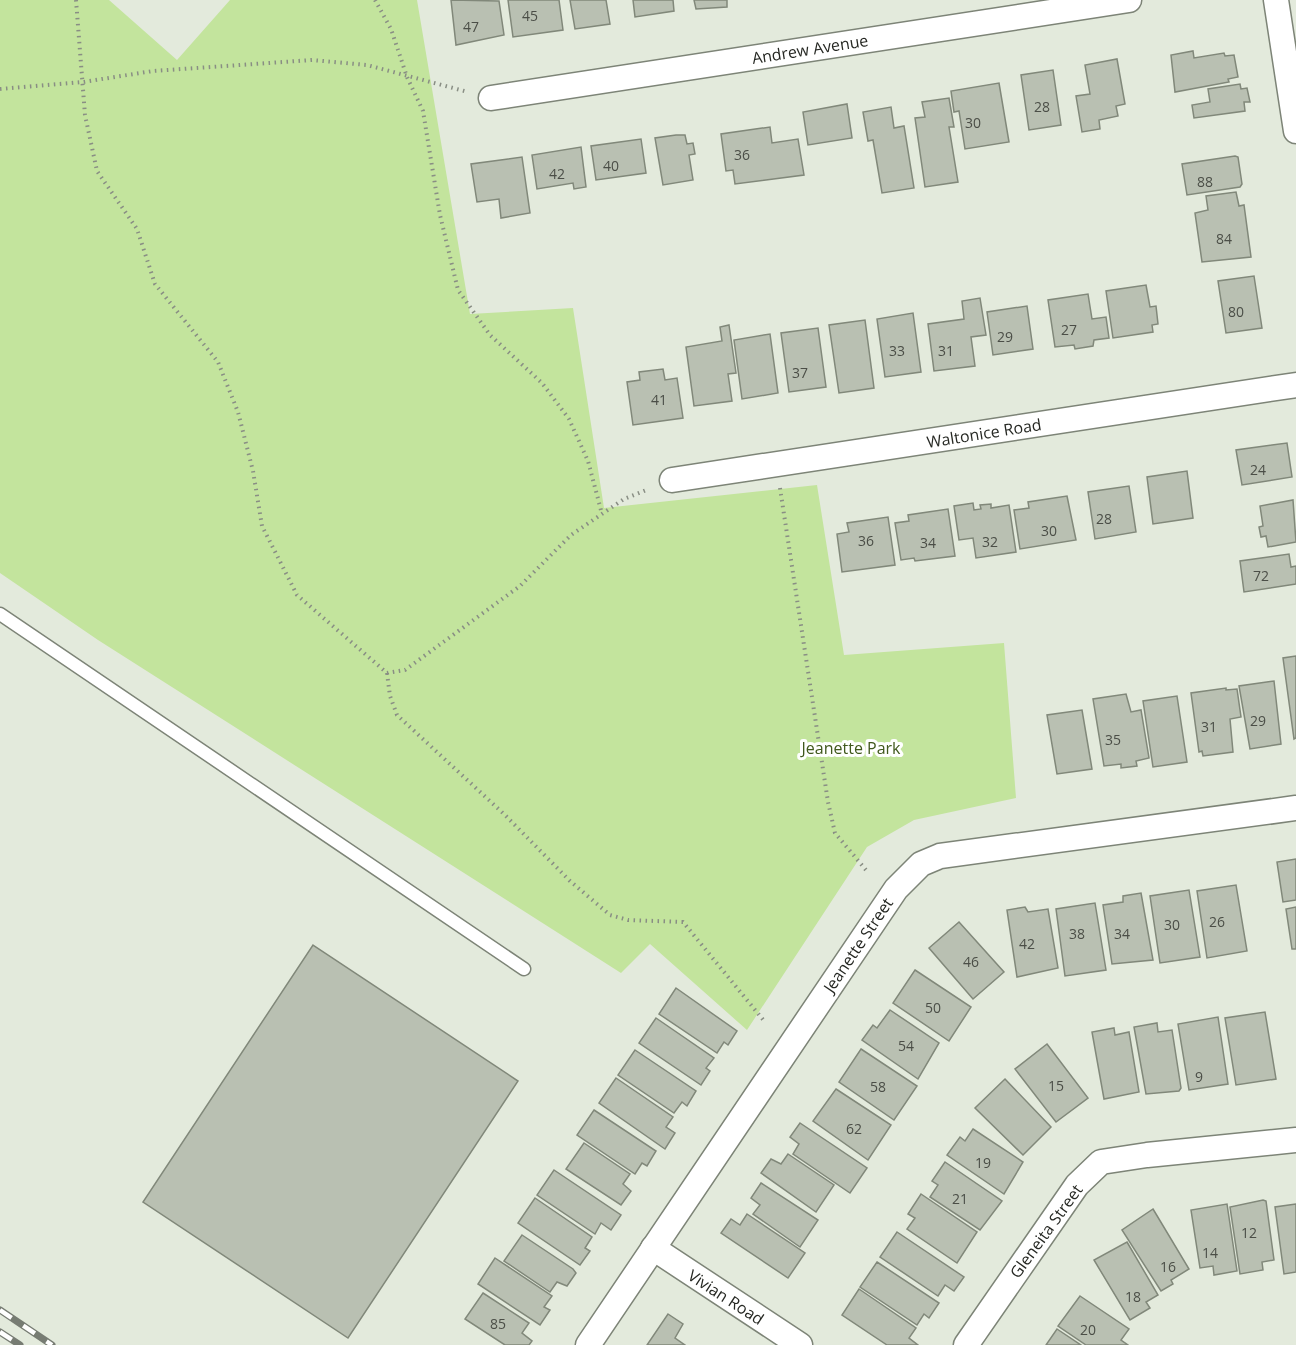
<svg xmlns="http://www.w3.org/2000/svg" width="1296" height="1345" viewBox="0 0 1296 1345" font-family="'Open Sans',sans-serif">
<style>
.green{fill:#c3e49d}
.building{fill:#b9c0b2;stroke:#81887a;stroke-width:1.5}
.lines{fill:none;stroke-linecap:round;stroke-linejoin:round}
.lane-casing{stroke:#7d8477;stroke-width:15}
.street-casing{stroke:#7d8477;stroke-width:27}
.path{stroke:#898e84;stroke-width:4;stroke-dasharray:1.5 4.5;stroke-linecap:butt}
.lane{stroke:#fff;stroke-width:12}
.street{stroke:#fff;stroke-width:24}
.rail-casing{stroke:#777c73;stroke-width:7}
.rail{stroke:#fff;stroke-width:4.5;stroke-dasharray:14;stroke-linecap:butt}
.labels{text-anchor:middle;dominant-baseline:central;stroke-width:6;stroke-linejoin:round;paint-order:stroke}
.number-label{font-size:14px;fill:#4b4e47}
.street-label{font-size:16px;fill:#262823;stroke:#fff}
.park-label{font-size:16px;fill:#40581d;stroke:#fff}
</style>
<rect width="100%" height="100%" fill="#e3eadc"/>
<path class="green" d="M0,0H109L177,60L230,0H417L470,314L573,308L604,508L817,485L844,655L1004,643L1016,798L914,820L867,847L747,1030L650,944L621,973L98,640L0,573Z"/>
<g class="building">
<path d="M451,0L499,1L504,35L456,45Z"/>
<path d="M508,0H559L563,30L513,37Z"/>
<path d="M570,0H606L610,24L575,29Z"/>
<path d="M633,0H673L674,11L635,17Z"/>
<path d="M694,0H727V7L696,9Z"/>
<path d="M1193,51L1194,58L1224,53L1225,56L1234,55L1238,77L1228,79L1229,82L1175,92L1171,55Z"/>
<path d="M1117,59L1125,104L1116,106L1118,116L1099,120L1100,129L1082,132L1076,96L1090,94L1085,65Z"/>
<path d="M1053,70L1061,125L1029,130L1021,75Z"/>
<path d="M999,83L1009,142L965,149L959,111L954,112L951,91Z"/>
<path d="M1240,84L1241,89L1247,88L1250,102H1244L1245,111L1194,118L1192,105L1210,102L1208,89Z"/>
<path d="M949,98L954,127H949L958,182L925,187L915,118L925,117L922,102Z"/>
<path d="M847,104L852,138L808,145L803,112Z"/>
<path d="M891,107L894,128L904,126L914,188L882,193L873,140L868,141L863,112Z"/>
<path d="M770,127L772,143L798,139L804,175L735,184L733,170L726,171L721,134Z"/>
<path d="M676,135H685L687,144L693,143L695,154L689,155L693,180L663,185L655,138Z"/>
<path d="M641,139L646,173L596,180L591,146Z"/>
<path d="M581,147L586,187L574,189L573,183L537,189L532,155Z"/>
<path d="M1235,156L1238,157L1242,184L1240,187L1187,195L1182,164Z"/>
<path d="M522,157L530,213L501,218L499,199L477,202L471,164Z"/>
<path d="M1236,192L1239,206L1244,205L1251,257L1202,262L1195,213L1208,210L1206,196Z"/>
<path d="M1254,276L1262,328L1226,333L1218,281Z"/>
<path d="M1146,285L1150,307L1156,306L1158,324L1152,325L1153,332L1113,338L1106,291Z"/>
<path d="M1088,294L1092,319L1106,317L1109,338L1094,340L1093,346L1075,349L1074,345L1055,347L1048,300Z"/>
<path d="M980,298L986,335L971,337L975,366L934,371L928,324L964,319L962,301Z"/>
<path d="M1027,306L1033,349L993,355L987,312Z"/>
<path d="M913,313L921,372L885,377L877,319Z"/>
<path d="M865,320L874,388L839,393L829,325Z"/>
<path d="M729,325L736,373L728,374L732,401L694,406L686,347L722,341L720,327Z"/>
<path d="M818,328L826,387L789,392L781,333Z"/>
<path d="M770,334L778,393L742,399L734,340Z"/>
<path d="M663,369L665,380L677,378L683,418L633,425L627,382L640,380L639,372Z"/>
<path d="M1287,443L1292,477L1242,485L1236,450Z"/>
<path d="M1187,471L1193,518L1153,524L1147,477Z"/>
<path d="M1129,486L1136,532L1095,539L1088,492Z"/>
<path d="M1067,496L1076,540L1020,549L1014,510L1029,508L1028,502Z"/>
<path d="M1293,500L1296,542L1268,547L1266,536L1261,537L1259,527L1263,526L1260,506Z"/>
<path d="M973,503L974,510L981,509L980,505L991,504V508L1009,505L1016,552L976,558L973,538L959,540L954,506Z"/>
<path d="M948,509L955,556L915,561L914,558L901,560L895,523L909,521L908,515Z"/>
<path d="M888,517L895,565L842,572L837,534L849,532L847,523Z"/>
<path d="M1289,554L1291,567L1296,566V584L1244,592L1240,561Z"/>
<path d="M1296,656V738L1294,739L1283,658Z"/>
<path d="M1274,681L1281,744L1250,749L1239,686Z"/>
<path d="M1226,688V690L1237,689L1241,717L1230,719L1233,752L1203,756L1202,751L1199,752L1191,693Z"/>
<path d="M1126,694L1131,712L1141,710L1149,758L1136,761L1137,766L1121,768V764L1104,766L1093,699Z"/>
<path d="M1177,696L1187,762L1153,767L1143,701Z"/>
<path d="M1082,710L1092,769L1057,774L1047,715Z"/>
<path d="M1296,859V900L1283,902L1277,862Z"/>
<path d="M1236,885L1247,951L1207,958L1197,891Z"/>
<path d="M1189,890L1200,957L1160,963L1150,896Z"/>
<path d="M1141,893L1153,960L1112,964L1103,905L1123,902V896Z"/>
<path d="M1095,903L1106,970L1065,976L1056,909Z"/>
<path d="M1025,907L1028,912L1048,909L1058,968L1017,977L1007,910Z"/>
<path d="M1296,907V949H1292L1286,909Z"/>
<path d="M959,922L1004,972L973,999L929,948Z"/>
<path d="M313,945L518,1081L348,1338L143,1202Z"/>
<path d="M915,970L971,1007L949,1041L893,1003Z"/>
<path d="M676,988L737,1031L728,1045L724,1042L717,1053L659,1014Z"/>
<path d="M890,1010L939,1043L918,1079L862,1040L873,1025L877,1028Z"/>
<path d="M1265,1012L1276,1079L1236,1085L1225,1018Z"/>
<path d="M1218,1017L1228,1084L1189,1090L1178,1024Z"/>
<path d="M656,1018L714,1058L706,1068L710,1071L701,1085L639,1043Z"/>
<path d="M1157,1023L1158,1032L1172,1030L1181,1088L1179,1091L1146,1094L1134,1027Z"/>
<path d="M1114,1028L1115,1035L1129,1032L1139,1092L1104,1099L1092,1032Z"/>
<path d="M1047,1044L1088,1098L1056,1122L1015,1069Z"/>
<path d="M861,1049L917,1086L894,1120L839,1082Z"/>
<path d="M635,1050L696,1091L687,1106L682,1102L674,1113L618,1075Z"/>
<path d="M616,1078L673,1117L666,1127L675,1133L665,1149L599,1103Z"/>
<path d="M1005,1079L1051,1127L1023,1155L975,1108Z"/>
<path d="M836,1089L891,1125L868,1160L813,1121Z"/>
<path d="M594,1110L656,1151L647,1166L642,1163L635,1174L577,1135Z"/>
<path d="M800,1123L867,1168L850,1193L793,1154L799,1144L790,1137Z"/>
<path d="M973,1129L1023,1162L1004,1194L947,1155L960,1137L965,1141Z"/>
<path d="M584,1143L630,1174L623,1184L631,1191L621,1205L566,1169Z"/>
<path d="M788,1154L834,1185L816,1212L761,1173L771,1159L781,1164Z"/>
<path d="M945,1162L1002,1201L980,1230L930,1197L938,1185L932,1181Z"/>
<path d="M554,1170L621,1215L611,1230L601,1223L595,1234L537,1195Z"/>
<path d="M761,1183L818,1220L800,1247L753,1214L760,1205L751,1198Z"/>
<path d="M921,1194L977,1232L957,1263L907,1229L915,1218L908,1214Z"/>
<path d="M535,1198L592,1237L585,1248L590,1251L580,1265L518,1223Z"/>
<path d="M1263,1200L1266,1201L1274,1260L1262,1262L1263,1270L1240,1274L1230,1207Z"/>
<path d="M1227,1204L1237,1271L1214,1275L1213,1266L1200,1268L1191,1210Z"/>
<path d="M1296,1204V1272L1284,1274L1275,1207Z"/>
<path d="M1153,1209L1189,1269L1171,1280L1173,1284L1161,1291L1122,1230Z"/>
<path d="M747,1214L805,1253L788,1278L721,1233L731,1219L740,1225Z"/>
<path d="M897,1232L964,1277L954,1291L945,1285L938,1296L880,1257Z"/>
<path d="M522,1235L573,1269L576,1273L567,1286L557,1282L550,1292L504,1261Z"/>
<path d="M1127,1242L1158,1295L1146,1302L1150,1308L1130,1320L1094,1260Z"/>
<path d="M495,1258L552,1296L544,1307L550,1310L540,1325L478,1284Z"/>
<path d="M877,1262L939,1303L929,1318L924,1314L917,1325L860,1287Z"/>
<path d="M859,1289L916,1328L909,1338L918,1345H887L842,1315Z"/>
<path d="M483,1293L529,1323L522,1333L532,1341L529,1345H505L465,1319Z"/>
<path d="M1080,1296L1129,1329L1121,1340L1128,1345H1086L1058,1326Z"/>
<path d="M668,1314L683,1324L675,1338L685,1345H647Z"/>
<path d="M1057,1329L1081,1345H1046Z"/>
</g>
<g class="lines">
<defs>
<path id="lane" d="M0,614L524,969"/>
<g id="street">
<path d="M1276,0L1296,131"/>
<path d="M491,98L1129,0"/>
<path d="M672,480L1296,385"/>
<path d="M653,1248L800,1345"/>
<path d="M588,1345L896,889L921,864L940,856L1296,808"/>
<path d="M966,1345L1077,1185L1101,1162L1147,1155L1296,1140"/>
</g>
</defs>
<use href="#lane" class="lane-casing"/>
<use href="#street" class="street-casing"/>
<g class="path">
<path d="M76,0L85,115L97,171L137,229L155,284L218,362L238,412L253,471L262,526L297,595L387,673L405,670L520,586L571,535L624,499L649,489"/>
<path d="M375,0L391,29L407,77L423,111L440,215L458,290L490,335L542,383L569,419L588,461L602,514"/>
<path d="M0,89L83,82L153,71L312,60L367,65L468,92"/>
<path d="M780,488L828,802L835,833L866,870"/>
<path d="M387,673L390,696L397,715L505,815L570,881L610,915L628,920L683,922L765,1022"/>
</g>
<use href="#lane" class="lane"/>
<use href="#street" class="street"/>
<defs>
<g id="rail">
<path d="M0,1310L52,1345"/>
<path d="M0,1332L20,1345"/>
</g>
</defs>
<use href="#rail" class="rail-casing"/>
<use href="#rail" class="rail"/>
</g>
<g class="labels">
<g class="number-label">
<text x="530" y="15">45</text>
<text x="471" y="26">47</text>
<text x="1042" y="106">28</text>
<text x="973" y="122">30</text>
<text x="742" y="154">36</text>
<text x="611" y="165">40</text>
<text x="557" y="173">42</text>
<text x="1205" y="181">88</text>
<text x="1224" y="238">84</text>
<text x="1236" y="311">80</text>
<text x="1069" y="329">27</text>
<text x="1005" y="336">29</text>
<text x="897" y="350">33</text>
<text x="946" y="350">31</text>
<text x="800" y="372">37</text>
<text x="659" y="399">41</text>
<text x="1258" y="469">24</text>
<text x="1104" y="518">28</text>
<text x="1049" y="530">30</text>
<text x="866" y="540">36</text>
<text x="990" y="541">32</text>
<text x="928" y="542">34</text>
<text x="1261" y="575">72</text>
<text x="1258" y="720">29</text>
<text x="1209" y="726">31</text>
<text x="1113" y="739">35</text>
<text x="1217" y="921">26</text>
<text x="1172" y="924">30</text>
<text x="1077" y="933">38</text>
<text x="1122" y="933">34</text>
<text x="1027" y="943">42</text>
<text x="971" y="961">46</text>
<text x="933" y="1007">50</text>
<text x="906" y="1045">54</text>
<text x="1199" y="1076">9</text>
<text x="1056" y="1085">15</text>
<text x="878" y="1086">58</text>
<text x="854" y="1128">62</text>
<text x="983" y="1162">19</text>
<text x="960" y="1198">21</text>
<text x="1249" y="1232">12</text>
<text x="1210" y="1252">14</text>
<text x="1168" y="1266">16</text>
<text x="1133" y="1296">18</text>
<text x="498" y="1323">85</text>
<text x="1088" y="1329">20</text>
</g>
<g class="street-label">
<text transform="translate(810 49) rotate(-9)">Andrew Avenue</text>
<text transform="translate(984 433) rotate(-9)">Waltonice Road</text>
<text transform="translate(858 945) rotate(-56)">Jeanette Street</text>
<text transform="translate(1046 1231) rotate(-54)">Gleneita Street</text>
<text transform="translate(726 1297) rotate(33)">Vivian Road</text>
</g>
<g class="park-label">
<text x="851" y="748">Jeanette Park</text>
</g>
</g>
</svg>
